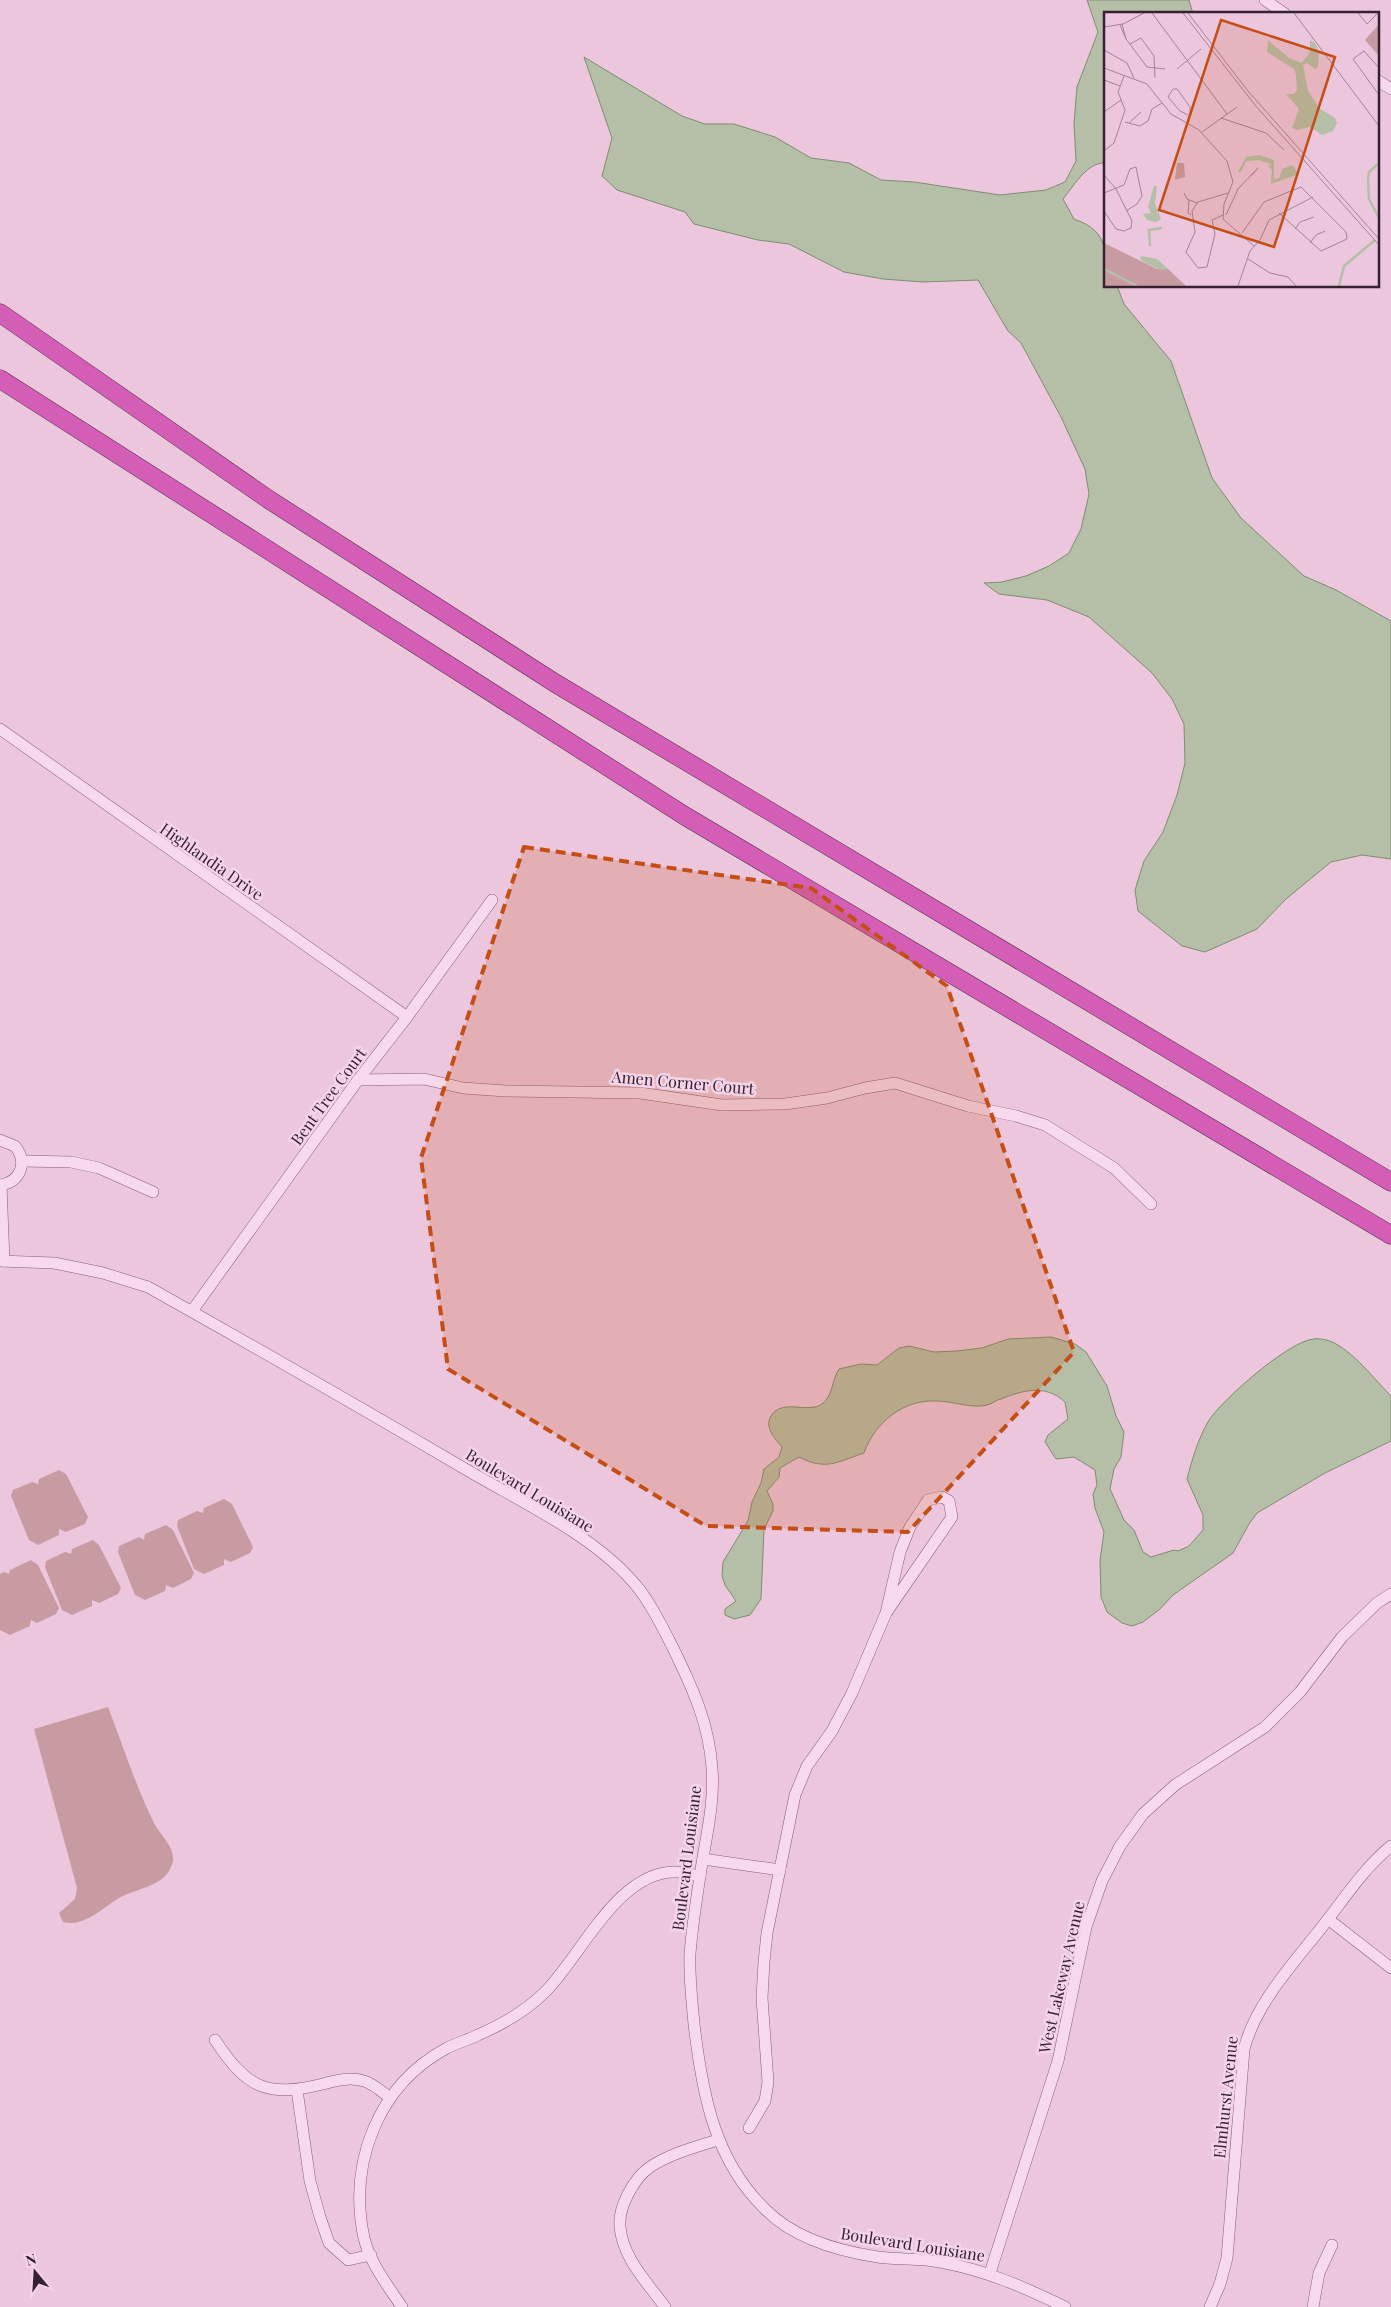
<svg xmlns="http://www.w3.org/2000/svg" width="1391" height="2307" viewBox="0 0 1391 2307" font-family="'Playfair Display',serif">
<style>
.green{fill:#c89ba3}
.water{fill:#b5bfa7;stroke:#7f8d6f}
.lines{fill:none;stroke-linecap:round;stroke-linejoin:round}
.minor-casing{stroke:#855d7c;stroke-width:12}
.highway-casing{stroke:#53314e;stroke-width:19}
.minor{stroke:#f6d9eb;stroke-width:11}
.highway{stroke:#d45eb6;stroke-width:18}
.marked{fill:#c44e14;fill-opacity:0.2;stroke:#c44e14;stroke-width:4;stroke-dasharray:10 6;stroke-linejoin:round}
.labels{text-anchor:middle;dominant-baseline:central;stroke-width:5;stroke-linejoin:round;paint-order:stroke}
.street-label{font-size:16px;fill:#362032;stroke:#f3d5e7}
.inset-river{fill:none;stroke:#b5bfa7;stroke-width:2.5}
.inset-road{fill:none;stroke:#a38498;stroke-width:1}
.view{fill:#c44e14;fill-opacity:0.15;stroke:#c44e14;stroke-width:2.5}
.inset-edge{fill:none;stroke:#362032;stroke-width:2.5}
</style>
<rect width="100%" height="100%" fill="#ebc6dc"/>
<g class="green">
<path d="M59,1470L66,1474L88,1517L85,1524L66,1532L59,1529V1535L38,1545L29,1540L11,1496L13,1490L32,1482L38,1484L39,1479Z"/>
<path d="M224,1499L232,1504L253,1547L250,1553L231,1562L224,1559V1565L204,1574L194,1569L177,1526L178,1520L197,1511L203,1513L204,1508Z"/>
<path d="M166,1525L173,1530L194,1573L191,1579L173,1588L166,1585L165,1591L145,1600L135,1595L118,1552L119,1546L139,1537L144,1540L145,1534Z"/>
<path d="M93,1540L99,1545L121,1588L118,1594L99,1603L92,1600V1606L72,1615L62,1610L45,1567L46,1561L65,1552L71,1554L72,1549Z"/>
<path d="M31,1560L38,1565L59,1608L56,1614L37,1623L31,1620L30,1626L10,1635L0,1630V1574L4,1572L9,1574L10,1570Z"/>
<path d="M108,1707C123,1746 136,1787 155,1825C161,1835 173,1846 173,1858C174,1861 171,1867 170,1869C162,1886 136,1889 121,1897C104,1906 85,1928 63,1922L59,1913L75,1899L77,1888L34,1729Z"/>
</g>
<g class="water">
<path d="M1087,0H1189L1193,14H1105V163C1087,162 1073,187 1063,199L1074,219C1111,232 1105,253 1105,286H1117L1124,304L1171,361L1212,478L1241,518L1304,576L1336,590L1391,621V859L1362,855L1331,862L1286,899L1257,929L1205,952L1182,946L1138,911L1135,890L1144,861L1163,832L1177,795L1185,763L1184,724L1172,699L1152,673L1089,617L1047,600L999,594L984,583L1002,582L1026,576L1049,566L1069,553L1081,529L1089,494L1085,469L1061,417L1021,343L1008,331L978,280L923,282L883,279L844,272L789,244L758,240L694,224L685,212L617,190L602,176L612,138L584,57L682,116L705,124H734L775,137L811,158L849,163L881,180L914,182L1000,195L1046,190L1065,182L1076,161L1074,124L1077,87L1098,32Z"/>
<path d="M1051,1337L1075,1344L1086,1352L1107,1386L1116,1416L1124,1432L1121,1457L1114,1469L1110,1489L1124,1520L1134,1530L1143,1552L1151,1557L1174,1550L1178,1551L1189,1546L1203,1530V1515L1187,1479C1192,1460 1198,1439 1208,1422C1220,1401 1290,1340 1314,1339C1319,1338 1328,1340 1332,1342C1353,1351 1375,1380 1391,1396V1441L1325,1473L1257,1513L1249,1524L1233,1553L1173,1595L1160,1609L1143,1622L1132,1626L1122,1623L1107,1612L1101,1597L1100,1560L1104,1532L1095,1508L1093,1494L1097,1485L1095,1470L1074,1457L1056,1459L1045,1442L1048,1435L1068,1419L1065,1402C1046,1384 1023,1390 1001,1399C996,1400 992,1404 987,1405C972,1409 952,1401 937,1401C904,1399 875,1422 864,1453C837,1462 826,1471 799,1457L780,1468L779,1477L767,1491L773,1504V1511L764,1529L761,1599L750,1615L734,1619L725,1615V1609L736,1601L725,1585L722,1576L723,1562L748,1521L752,1502L761,1483L764,1469L779,1457L782,1447C775,1439 764,1427 771,1416C782,1398 808,1414 822,1404C833,1396 832,1379 839,1369L861,1364L877,1365L899,1348L909,1346L934,1352L957,1351L982,1348L1008,1339Z"/>
</g>
<g class="lines">
<defs>
<g id="minor">
<path d="M1265,0L1285,14"/>
<path d="M1377,80L1391,89"/>
<path d="M0,729L407,1017"/>
<path d="M358,1080L424,1079L463,1088L506,1091L640,1093L722,1105L785,1104L827,1098L865,1088L895,1083L968,1106L1016,1116L1045,1125L1114,1168L1151,1204"/>
<path d="M0,1140L15,1146C28,1162 21,1182 0,1185"/>
<path d="M22,1161L71,1162L99,1168L153,1192"/>
<path d="M1,1185L4,1261"/>
<path d="M0,1261L54,1263L103,1273L148,1287C255,1347 361,1408 467,1470C523,1503 598,1537 639,1589C653,1607 664,1630 674,1650C693,1689 709,1724 712,1768C715,1804 705,1841 700,1876C696,1902 692,1928 690,1954C689,1977 692,2001 694,2024C702,2092 714,2160 765,2209C794,2239 838,2251 878,2257C899,2260 920,2258 940,2262C985,2270 1024,2287 1065,2307"/>
<path d="M192,1311L358,1080L407,1017L492,900"/>
<path d="M703,1859L780,1870"/>
<path d="M1328,1919L1391,1968"/>
<path d="M215,2040C247,2088 266,2098 323,2084C337,2080 350,2077 364,2081C374,2084 382,2092 390,2098"/>
<path d="M297,2090L310,2181L320,2217L329,2243L348,2260L371,2255"/>
<path d="M749,2128L765,2101L768,2082L762,1998L764,1962L767,1933L795,1795L807,1766L832,1731L852,1693L886,1613L900,1552L910,1527L928,1500L942,1497L949,1501L952,1517L886,1613"/>
<path d="M990,2273L1058,2061L1086,1927L1102,1881L1120,1846L1143,1814L1175,1785L1265,1727L1300,1692L1342,1637L1377,1603L1391,1594"/>
<path d="M402,2307C388,2286 370,2263 364,2238C348,2163 378,2085 447,2048C457,2043 468,2040 478,2035C501,2025 527,2010 545,1992C581,1956 619,1869 677,1872C685,1872 692,1875 700,1876"/>
<path d="M665,2307C654,2292 640,2276 631,2260C626,2251 621,2238 620,2227C618,2207 634,2178 650,2167C670,2154 695,2147 718,2140"/>
<path d="M1210,2307L1220,2284L1227,2258L1244,2049C1256,2003 1293,1964 1322,1927C1344,1899 1363,1869 1391,1846"/>
<path d="M1313,2307L1319,2273L1332,2245"/>
</g>
<g id="highway">
<path d="M0,313L268,499L555,683L1391,1182"/>
<path d="M0,379L685,816L1391,1235"/>
</g>
</defs>
<use href="#minor" class="minor-casing"/>
<use href="#highway" class="highway-casing"/>
<use href="#minor" class="minor"/>
<use href="#highway" class="highway"/>
</g>
<path class="marked" d="M524,847L811,888L947,986L1074,1352L908,1532L706,1526L448,1369L421,1158Z"/>
<g class="labels">
<g class="street-label">
<text transform="translate(212 861) rotate(35)">Highlandia Drive</text>
<text transform="translate(683 1082) rotate(5)">Amen Corner Court</text>
<text transform="translate(328 1096) rotate(-54)">Bent Tree Court</text>
<text transform="translate(530 1490) rotate(31)">Boulevard Louisiane</text>
<text transform="translate(686 1858) rotate(-83)">Boulevard Louisiane</text>
<text transform="translate(1061 1977) rotate(-77)">West Lakeway Avenue</text>
<text transform="translate(1225 2097) rotate(-84)">Elmhurst Avenue</text>
<text transform="translate(913 2244) rotate(9)">Boulevard Louisiane</text>
</g>
</g>
<g transform="translate(1104 12)">
<rect width="275" height="275" fill="#ebc6dc"/>
<path d="M275,12V44L261,28ZM73,151H80L81,165L71,168ZM0,231L53,257H64L82,274H0Z" fill="#c89ba3"/>
<path d="M164,28L185,46L198,51L206,40V28L211,31L215,39L214,55L211,57L203,51L199,53L204,79L215,96L231,106L233,111L229,119L218,123L206,115L193,118L188,116L195,97L182,82H190L193,78L192,63L190,57L163,40ZM155,143L170,148V167L175,166L178,157L188,153L195,162L167,172L168,158L164,154L167,152L155,148L142,149L137,160H134L142,145ZM50,174H53L51,192L57,207L52,210L43,208L39,202L47,201L44,195ZM38,244L53,247L64,257L56,258L38,249L36,246Z" fill="#b5bfa7"/>
<path class="inset-river" d="M275,151L265,160L264,167L265,187L275,206M46,234L45,218L58,216M0,257L33,274M235,274L240,254L271,228"/>
<path class="inset-road" d="M48,1L123,102M79,1L151,93L275,233M84,1L144,79L275,227M190,1L275,114M254,1L263,12L274,1M16,13L22,27L18,12M0,15L19,12L40,1M22,27L43,55L61,57M26,32L37,26L50,44L51,66M0,38L23,51L30,66M0,56L43,72L67,102L95,118L123,149L129,170L120,192L119,207L150,234M275,56L260,39L249,47L275,83M73,57L97,37M0,68L16,74M0,100L17,88M84,103L76,99L64,85L69,77H73L86,95V102M117,106L162,121L180,138M21,110L36,114L44,109L48,97L58,91M25,111L37,100M98,120L133,95M0,139L10,131L21,98L14,80L20,64M0,163L12,177L28,209L27,216L20,219L12,217L0,199M0,181L20,173L26,157L32,155L38,184L33,192L22,199M80,181L83,187L93,191M85,188L84,201L87,203M122,203L134,177L154,156L147,164M191,217L196,210L210,205M138,221L160,190L197,175L242,220L243,227L217,239L175,201M206,231L212,223L221,219M144,247L166,261L184,265L192,274M103,255L94,256L82,240L91,220L88,199L94,190L124,181M103,255L111,222L108,208L119,203M134,274L146,239L156,228L165,208L209,185"/>
<path class="view" d="M117,8L231,45L170,235L55,198Z"/>
<rect width="275" height="275" class="inset-edge"/>
</g>
<g transform="translate(35 2272) rotate(342)" stroke="#f3d5e7" stroke-width="4" paint-order="stroke">
<path d="M0-4L9 19L0 12L-9 19Z" fill="#362032"/>
<text y="-8" font-size="14" font-weight="bold" text-anchor="middle" fill="#362032">N</text>
</g>
</svg>
